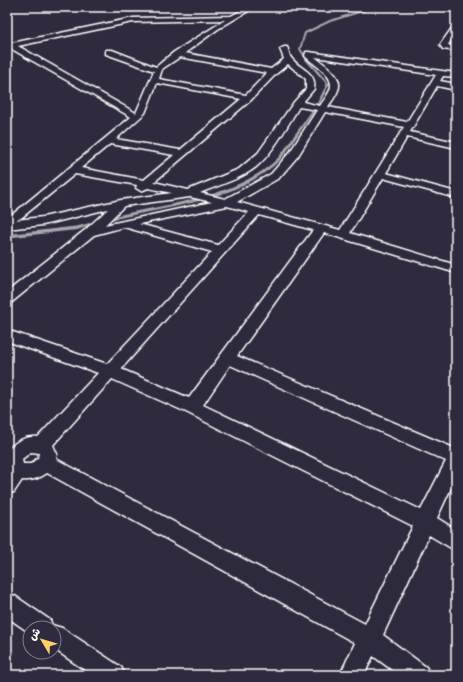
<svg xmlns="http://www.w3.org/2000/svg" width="463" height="682" viewBox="0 0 463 682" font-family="'Gochi Hand','Playpen Sans Arabic',sans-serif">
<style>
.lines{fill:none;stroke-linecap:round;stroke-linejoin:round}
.stream-far3{stroke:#a7a6ad;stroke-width:2}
.stream-far2{stroke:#a7a6ad;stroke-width:2.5}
.stream-far1{stroke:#a7a6ad;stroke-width:3}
.stream{stroke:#a7a6ad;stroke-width:3.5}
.minor-casing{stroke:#fff;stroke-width:3}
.minor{fill:#2f2a3d;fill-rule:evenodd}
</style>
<rect width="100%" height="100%" fill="#2f2a3d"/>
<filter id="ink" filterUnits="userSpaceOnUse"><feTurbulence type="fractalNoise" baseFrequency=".025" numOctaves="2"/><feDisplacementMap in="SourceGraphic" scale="8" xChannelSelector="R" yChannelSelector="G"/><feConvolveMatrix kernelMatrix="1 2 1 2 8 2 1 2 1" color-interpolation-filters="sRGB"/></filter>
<g filter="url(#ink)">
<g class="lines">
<path class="stream-far3" d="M307,60L300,49L305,33L330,21L375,7"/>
<path class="stream-far2" d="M296,135L318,104L328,84L306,59"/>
<g class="stream-far1">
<path d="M108,219C164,205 232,202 277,161C285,153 290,143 297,134"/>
<path d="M74,229L95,223"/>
</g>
<path class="stream" d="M7,236L78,228"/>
<defs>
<g id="minor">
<path d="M248,7H255L218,29L185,53L271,69L284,59L280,49L284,47H287C289,51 289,56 292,59C301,70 317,72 314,89L303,102L320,106C323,101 328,95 330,90C336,75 313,65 305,56L306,52H309L456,73V77L443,76L440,81L456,84V90L437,86L410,132L456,142V148L407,137L386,173L456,192V198L383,178L350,233L456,265V273L324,233L237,356L456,449V477L437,518L456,530V551L429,535L383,635L426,667L430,675H399L373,656L364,675H340L355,643L47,473C40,478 31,481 22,480L14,492L7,494L8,450C16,441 26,436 38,437L98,373L7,341V330L107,364L212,252L124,227L94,235L12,302L7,304V292L85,230L108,209L43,225L7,229V216L13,214L131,117L10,48H7V44L133,18L231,16ZM225,20L174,52L156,67L112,50H106V54L154,71L136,113L18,46L133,22ZM180,57L267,73L246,95L159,79L162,69ZM315,57L436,75L407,122L328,107C331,102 336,96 338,90C344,77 324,64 315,57ZM288,64L306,79V89L294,102L258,153L239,169L188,190L154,182L251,100L276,74ZM157,83L241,99L180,150L116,139L145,113ZM299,107L317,110L290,152L271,174L225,199L200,193C219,185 241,179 256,167C273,153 287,126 299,107ZM325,112L404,127L340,230L237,202L279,178L298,156ZM110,144L174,155L144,180L81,168ZM75,174L137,185L136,188L141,191L148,188L172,193L121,200L43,217L16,220L21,218ZM190,197L212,202L105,225L124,206ZM227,206L249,212L218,245L139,224ZM259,215L313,230L189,398L121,369ZM230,365L446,461L421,510L203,405ZM112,379L186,412L413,526L365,624L56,459L57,454L53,445ZM31,452L39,453L38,458L31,464H23L22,459Z"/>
<path d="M456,24V31L448,45L456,47V51L443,49L440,45L454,25Z"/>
<path d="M7,593L15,596L50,620L52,625L62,628L121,667L125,675H92L54,649V628H30V633L7,617Z"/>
</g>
</defs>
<use href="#minor" class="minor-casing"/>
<use href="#minor" class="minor"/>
</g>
</g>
<rect width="463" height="682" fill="none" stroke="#2f2a3d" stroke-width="24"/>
<rect x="12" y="12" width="439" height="658" fill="none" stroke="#fff" stroke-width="1.5" filter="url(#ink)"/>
<g transform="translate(42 640) rotate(308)"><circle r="19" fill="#2f2a3d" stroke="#827f8b"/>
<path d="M0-3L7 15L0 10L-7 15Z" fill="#ffd166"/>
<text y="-6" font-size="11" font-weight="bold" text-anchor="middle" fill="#ffffff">ش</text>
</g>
</svg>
